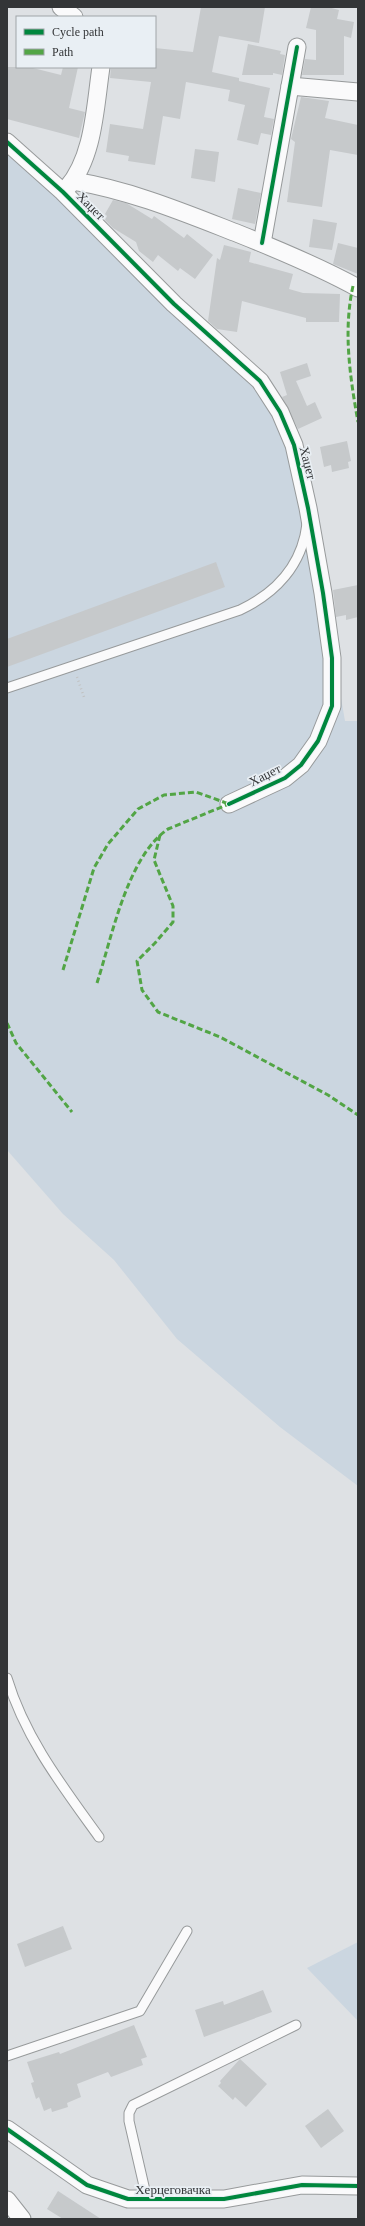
<svg xmlns="http://www.w3.org/2000/svg" width="365" height="2226" viewBox="0 0 365 2226" font-family="'Times New Roman',serif">
<style>
.green{fill:#cbd6e0}
.building{fill:#c6c9cb}
.lines{fill:none;stroke-linecap:round;stroke-linejoin:round}
.service-casing{stroke:#979a9b;stroke-width:11}
.minor-casing{stroke:#979a9b;stroke-width:19}
.path{stroke:#c1c2c2;stroke-width:2.5;stroke-dasharray:1 3;stroke-linecap:butt}
.service{stroke:#fafafb;stroke-width:9}
.minor{stroke:#fafafb;stroke-width:17}
.quiet{stroke:#52a545;stroke-width:3;stroke-dasharray:6 3;stroke-linecap:butt}
.cycleway-casing{stroke:#e9eff4;stroke-width:6}
.cycleway{stroke:#00873e;stroke-width:4}
.labels{text-anchor:middle;dominant-baseline:central;stroke-width:3.5;stroke-linejoin:round;paint-order:stroke}
.street-label{font-size:13px;fill:#333537;stroke:#e9eff4}
</style>
<rect width="100%" height="100%" fill="#dee1e4"/>
<g class="green">
<path d="M7,142L280,412L308,508L345,721H358V1486L280,1427L177,1339L114,1260L63,1214L7,1150Z"/>
<path d="M358,1942V2021L307,1968Z"/>
</g>
<g class="building">
<path d="M201,7H265L259,43L219,36L212,72L239,78V81L270,88L264,117L274,119L271,135L261,133L258,145L237,140L245,105L228,101L230,90L186,82L180,119L163,116L155,165L128,161L129,156L106,152L110,124L143,129L151,82L110,78L111,67H155V48L193,52Z"/>
<path d="M311,7H328L339,10L337,19L354,22L351,38L344,36V75H302L305,59L316,60V30L306,28Z"/>
<path d="M248,44L281,51L280,54L285,55L282,75L273,73V75H242Z"/>
<path d="M7,67H29L61,75L63,67H78L69,108L85,112L79,138L7,119Z"/>
<path d="M301,97L329,101L325,118L358,125V155L330,150L322,207L287,202L295,142L291,139Z"/>
<path d="M195,149L219,152L215,182L191,178Z"/>
<path d="M238,188L261,193L255,224L232,219Z"/>
<path d="M113,200L126,203L152,219L154,216L184,238L187,234L213,255L195,279L180,268L178,271L158,255L153,262L139,251L136,242L113,228L105,220L107,216L105,214Z"/>
<path d="M313,219L337,223L332,250L309,247Z"/>
<path d="M338,243L358,248V274L333,264Z"/>
<path d="M224,245L251,252L249,262L293,274L289,289L303,293L340,294L339,322H306V318L242,301L237,332L217,329L208,321L217,258L220,260Z"/>
<path d="M307,363L311,376L296,381L307,406L315,402L322,418L298,429L282,397L287,395L280,372Z"/>
<path d="M347,441L351,461L348,462L349,468L332,472L331,465L324,467L320,447Z"/>
<path d="M216,562L225,587L7,667V639Z"/>
<path d="M358,585V617L346,620V615L336,617L333,590Z"/>
<path d="M63,1926L72,1949L25,1967L17,1944Z"/>
<path d="M263,1990L272,2012L204,2037L195,2010L223,2001L224,2005Z"/>
<path d="M134,2025L147,2057L141,2059L143,2065L111,2077L108,2072L77,2084L81,2097L67,2103L68,2107L52,2112L51,2108L44,2111L39,2097L36,2099L31,2083L34,2082L27,2062L59,2052L60,2054Z"/>
<path d="M240,2059L267,2084L246,2107L235,2097L233,2100L218,2086L221,2083L220,2081Z"/>
<path d="M328,2109L344,2131L321,2148L305,2126Z"/>
<path d="M58,2191L101,2219H63L47,2209Z"/>
</g>
<g class="lines">
<defs>
<g id="service">
<path d="M7,688L240,610C276,593 302,565 307,524"/>
<path d="M7,1678C25,1738 63,1787 99,1837"/>
<path d="M7,2056L140,2011L187,1931"/>
<path d="M147,2199L129,2121V2113L133,2105L296,2025"/>
</g>
<g id="minor">
<path d="M61,7L74,17"/>
<path d="M290,86L358,92"/>
<path d="M7,142L63,192L174,304L260,381L280,412L294,445L308,508L323,593L332,658V706L318,741L301,765L285,778L229,804"/>
<path d="M73,181C130,190 185,213 239,234C279,250 320,267 358,288"/>
<path d="M67,188C94,157 95,107 101,67"/>
<path d="M262,243L297,47"/>
<path d="M7,2129L87,2185L128,2199H224L302,2185L358,2186"/>
<path d="M7,2200L22,2219"/>
</g>
</defs>
<use href="#service" class="service-casing"/>
<use href="#minor" class="minor-casing"/>
<path class="path" d="M77,677L84,697"/>
<use href="#service" class="service"/>
<use href="#minor" class="minor"/>
<g class="quiet">
<path d="M353,286C343,331 350,377 358,422"/>
<path d="M160,835L154,860L173,906V922L155,943L137,961L142,990L158,1012L220,1037L328,1095L358,1115"/>
<path d="M63,970L94,868L108,844L138,809L164,795L196,792L229,804"/>
<path d="M97,983C112,937 127,857 168,829L229,804"/>
<path d="M7,1023L16,1043L72,1112"/>
</g>
<defs>
<g id="cycleway">
<path d="M7,142L63,192L174,304L260,381L280,412L294,445L308,508L323,593L332,658V706L318,741L301,765L285,778L229,804"/>
<path d="M262,243L297,47"/>
<path d="M7,2129L87,2185L128,2199H224L302,2185L358,2186"/>
</g>
</defs>
<use href="#cycleway" class="cycleway-casing"/>
<use href="#cycleway" class="cycleway"/>
</g>
<g class="labels">
<g class="street-label">
<text transform="translate(91 206) rotate(45)">Хаџет</text>
<text transform="translate(308 463) rotate(76)">Хаџет</text>
<text transform="translate(265 775) rotate(-27)">Хаџет</text>
<text x="173" y="2189">Херцеговачка</text>
</g>
</g>
<rect width="365" height="2226" fill="none" stroke="#333537" stroke-width="16"/>
<rect x="16" y="16" width="140" height="52" fill="#e9eff4" stroke="#a0a5a8"/>
<rect x="24" y="29" width="20" height="6" fill="#00873e" stroke="#a0a5a8"/>
<text x="52" y="36" font-size="12" fill="#333537">Cycle path</text>
<rect x="24" y="49" width="20" height="6" fill="#52a545" stroke="#a0a5a8"/>
<text x="52" y="56" font-size="12" fill="#333537">Path</text>
</svg>
